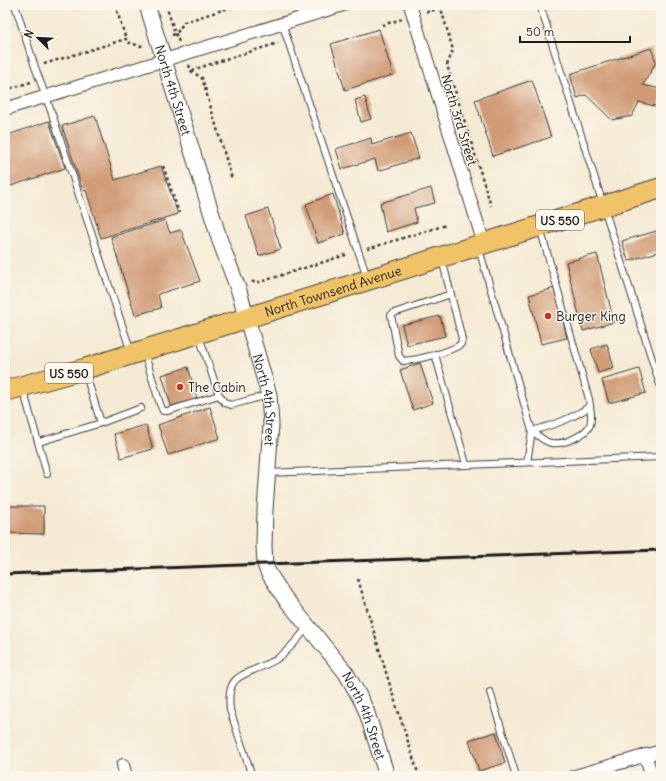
<svg xmlns="http://www.w3.org/2000/svg" width="666" height="781" viewBox="0 0 666 781" font-family="Delius,sans-serif">
<style>
.building{fill:#d09b76}
.lines{fill:none;stroke-linecap:round;stroke-linejoin:round}
.service-casing{stroke:#3d3b38;stroke-width:8}
.minor-casing{stroke:#3d3b38;stroke-width:14}
.tertiary-casing{stroke:#3d3b38;stroke-width:17}
.trunk-casing{stroke:#3d3b38;stroke-width:22}
.path{stroke:#3d3b38;stroke-width:2.5;stroke-dasharray:3 3;stroke-linecap:butt}
.service{stroke:#fff;stroke-width:6}
.minor{stroke:#fff;stroke-width:12}
.tertiary{stroke:#fff;stroke-width:15}
.trunk{stroke:#f0c369;stroke-width:20}
.rail{stroke:#1c1c1c;stroke-width:3}
.poi-dot{fill:#c8321e;stroke:#fbf7ec;stroke-width:1.5}
.labels{text-anchor:middle;dominant-baseline:central;stroke-width:3;stroke-linejoin:round;paint-order:stroke}
.shield{fill:#fbf7ec;stroke:#5f5e5a;stroke-width:1}
.shield-label{font-size:12px;font-weight:bold;fill:#1c1c1c}
.street-label{font-size:13px;fill:#1c1c1c;stroke:#fbf7ec}
.poi-label{font-size:13px;fill:#1c1c1c;stroke:#fbf7ec;text-anchor:start}
</style>
<rect width="100%" height="100%" fill="#fbf7ec"/>
<filter id="ink" filterUnits="userSpaceOnUse"><feTurbulence type="fractalNoise" baseFrequency=".025" numOctaves="2"/><feDisplacementMap in="SourceGraphic" scale="8" xChannelSelector="R" yChannelSelector="G"/><feConvolveMatrix kernelMatrix="1 2 1 2 8 2 1 2 1" color-interpolation-filters="sRGB"/></filter>
<filter id="wash" filterUnits="userSpaceOnUse"><feTurbulence type="fractalNoise" baseFrequency=".012" numOctaves="4" result="noise"/><feDisplacementMap in="SourceGraphic" scale="16" xChannelSelector="R" yChannelSelector="G"/><feGaussianBlur stdDeviation="0.9" result="paint"/><feColorMatrix in="noise" values="0 0 0 0 0 0 0 0 0 0 0 0 0 0 0 0 0 1.4 0 .05"/><feComposite in="paint" operator="in"/></filter>
<g filter="url(#wash)">
<rect width="100%" height="100%" fill="#f5ead4"/>
<g id="blocks">
<g class="building">
<path d="M379,29L393,75L345,90L331,44Z"/>
<path d="M651,48L656,62L643,85L661,89V97L658,107L639,102L632,116L612,120L586,95L577,98L570,74Z"/>
<path d="M532,80L551,137L493,156L475,100Z"/>
<path d="M365,97L371,119L361,122L355,100Z"/>
<path d="M95,116L115,180L161,166L178,214L101,238L86,190L83,191L62,126Z"/>
<path d="M49,121L65,168L5,188V136Z"/>
<path d="M411,133L419,158L378,171L375,159L342,169L336,149L371,138L372,145Z"/>
<path d="M431,188L435,203L414,208L417,222L386,232L380,203Z"/>
<path d="M333,194L345,234L318,243L306,204Z"/>
<path d="M268,209L281,249L259,256L246,216Z"/>
<path d="M165,220L170,233L181,230L200,281L158,294L161,308L135,315L111,237Z"/>
<path d="M660,230L661,251L628,261L622,241Z"/>
<path d="M597,254L614,322L583,331L566,262Z"/>
<path d="M555,288L567,338L541,344L529,295Z"/>
<path d="M440,316L445,336L407,345L402,325Z"/>
<path d="M607,344L614,368L598,373L591,349Z"/>
<path d="M420,363L433,403L413,410L400,370Z"/>
<path d="M188,367L197,399L171,406L162,375Z"/>
<path d="M639,369L646,393L609,403L602,380Z"/>
<path d="M210,407L220,438L168,455L158,425Z"/>
<path d="M146,425L153,449L121,458L114,434Z"/>
<path d="M5,506H44V534L5,533Z"/>
<path d="M496,732L505,763L479,771L469,740Z"/>
</g>
</g>
</g>
<g filter="url(#ink)">
<use href="#blocks" fill-opacity="0" stroke="#3d3b38" stroke-width="1"/>
<g class="lines">
<defs>
<g id="service">
<path d="M15,5L35,67L52,114L131,352"/>
<path d="M540,5L661,388"/>
<path d="M282,23L367,277"/>
<path d="M479,249L532,431L527,462"/>
<path d="M442,259L462,339L461,344C451,352 417,360 403,361L399,356L391,315L394,313L451,294"/>
<path d="M144,352L160,404L163,411H168L219,395L199,336"/>
<path d="M435,354L466,464"/>
<path d="M23,389L47,474"/>
<path d="M219,395L225,403L231,405L268,395"/>
<path d="M101,423L141,408"/>
<path d="M532,431C553,425 572,419 590,406L589,399L540,228"/>
<path d="M532,431C538,435 544,442 551,443C563,445 585,436 590,425C592,419 591,412 590,406"/>
<path d="M39,442L101,423L85,372"/>
<path d="M267,473L661,457"/>
<path d="M490,692L516,776"/>
<path d="M252,776L230,710C226,674 241,677 267,664C271,662 275,661 278,658C290,650 299,637 308,627"/>
</g>
<g id="minor">
<path d="M410,5L484,244"/>
<path d="M5,109L343,5"/>
<path d="M645,755L652,776"/>
<path d="M123,765L126,776"/>
<path d="M575,776L661,751"/>
</g>
<g id="tertiary">
<path id="s1" d="M147,5L220,241L239,291L269,395L271,424L265,510L264,546L265,564L268,572L284,597L346,673L359,696L366,710L387,776"/>
</g>
<g id="trunk">
<path id="s2" d="M5,391L84,369L661,188"/>
</g>
</defs>
<use href="#service" class="service-casing"/>
<use href="#minor" class="minor-casing"/>
<use href="#tertiary" class="tertiary-casing"/>
<use href="#trunk" class="trunk-casing"/>
<g class="path">
<path d="M115,5L126,39"/>
<path d="M166,5L174,30L179,42"/>
<path d="M440,5L453,50L447,65L491,206"/>
<path d="M426,12L441,8"/>
<path d="M382,25L402,19"/>
<path d="M172,35L176,34L184,22L232,7L234,5"/>
<path d="M44,64L126,39L127,42L140,46L144,45"/>
<path d="M189,65L191,71L202,78L232,179"/>
<path d="M192,71L201,67L278,43"/>
<path d="M5,90L31,82"/>
<path d="M163,166L179,213"/>
<path d="M367,249L446,225"/>
<path d="M252,281L255,283L263,281L349,254"/>
<path d="M358,579L392,692L419,776"/>
</g>
<use href="#service" class="service"/>
<use href="#minor" class="minor"/>
<use href="#tertiary" class="tertiary"/>
<use href="#trunk" class="trunk"/>
<path class="rail" d="M5,574L265,564L661,550"/>
</g>
</g>
<g class="poi-dot">
<circle cx="548" cy="316" r="4"/>
<circle cx="180" cy="387" r="4"/>
</g>
<g class="labels">
<g class="shield">
<rect x="536" y="210" width="48" height="20" rx="3"/>
<rect x="45" y="363" width="48" height="20" rx="3"/>
</g>
<g class="shield-label">
<text x="560" y="220">US 550</text>
<text x="69" y="373">US 550</text>
</g>
<g class="street-label">
<text stroke="none"><textPath href="#s1" startOffset="89">North 4th Street</textPath></text>
<text transform="translate(459 120) rotate(73)">North 3rd Street</text>
<text stroke="none"><textPath href="#s2" startOffset="343">North Townsend Avenue</textPath></text>
<text stroke="none"><textPath href="#s1" startOffset="413">North 4th Street</textPath></text>
<text stroke="none"><textPath href="#s1" startOffset="761">North 4th Street</textPath></text>
</g>
<g class="poi-label">
<text x="556" y="316">Burger King</text>
<text x="188" y="387">The Cabin</text>
</g>
</g>
<rect width="666" height="781" fill="none" stroke="#fbf7ec" stroke-width="20"/>
<g transform="translate(38 38) rotate(294)" stroke="#fbf7ec" stroke-width="3" paint-order="stroke">
<path d="M0-3L7 15L0 10L-7 15Z" fill="#1c1c1c"/>
<text y="-6" font-size="11" font-weight="bold" text-anchor="middle" fill="#1c1c1c">N</text>
</g>
<path d="M520 36v6h110v-6" fill="none" stroke="#1c1c1c" stroke-width="2"/>
<text x="526" y="36" font-size="12" fill="#1c1c1c" stroke="#fbf7ec" stroke-width="3" paint-order="stroke">50 m</text>
</svg>
